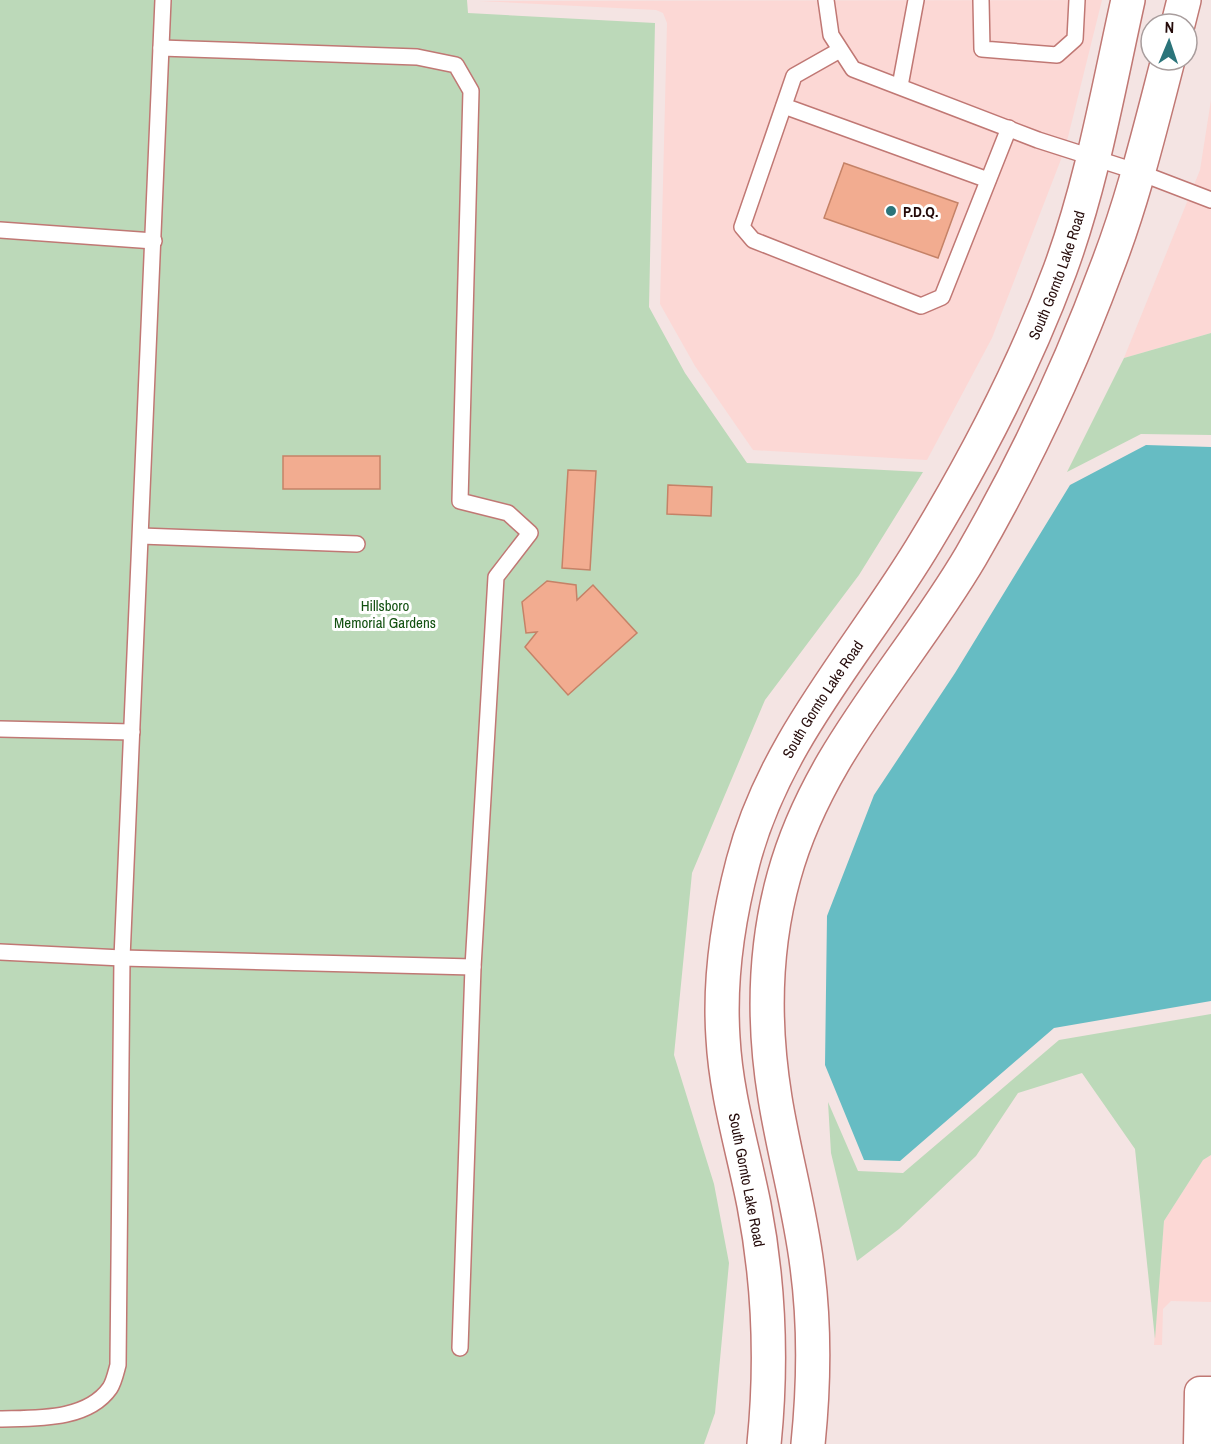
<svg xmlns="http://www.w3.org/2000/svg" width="1211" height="1444" viewBox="0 0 1211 1444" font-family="'Archivo Narrow',sans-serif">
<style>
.built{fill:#fcd8d5}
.green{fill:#bcd9b9}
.water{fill:#66bcc3}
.building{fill:#f2ac90;stroke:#c58267;stroke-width:1.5}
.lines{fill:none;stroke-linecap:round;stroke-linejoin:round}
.service-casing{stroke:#c07874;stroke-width:18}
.minor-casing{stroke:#c07874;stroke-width:33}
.tertiary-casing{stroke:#c07874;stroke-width:36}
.service{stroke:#fff;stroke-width:15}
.minor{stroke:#fff;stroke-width:30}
.tertiary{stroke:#fff;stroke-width:33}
.poi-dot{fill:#2b747a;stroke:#fff;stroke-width:2}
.labels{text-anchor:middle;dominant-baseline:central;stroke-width:6;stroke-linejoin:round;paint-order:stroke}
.poi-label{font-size:15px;font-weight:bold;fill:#250b0a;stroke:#fff;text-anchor:start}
.street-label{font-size:15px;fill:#250b0a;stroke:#fff}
.park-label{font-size:15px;fill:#135111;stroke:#fff}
</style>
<rect width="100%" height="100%" fill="#f4e4e3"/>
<g class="built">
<path d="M1102,0L1065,149L992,338L927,460L753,450L695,366L660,304L667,23L663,13L656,10L479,1Z"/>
<path d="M1211,100V333L1124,358L1200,170Z"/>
<path d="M1211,1155V1302L1171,1301L1163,1309L1162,1345H1154L1164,1221L1203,1160Z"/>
</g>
<g class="green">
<path d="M0,0H467L468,13L655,23L649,307L685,373L747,463L923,472L859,575L765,700L692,873L674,1055L714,1184L729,1263L715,1413L704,1444H0Z"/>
<path d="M1211,333V435L1141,434L1067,472L1124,358Z"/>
<path d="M1211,1014V1155L1203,1160L1164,1221L1155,1339L1135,1149L1082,1073L1018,1093L976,1156L899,1229L857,1261L831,1153L828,1102L858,1171L903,1173L1059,1040Z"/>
</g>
<path class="water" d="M1146,445L1211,447V1001L1054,1028L900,1161L864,1160L825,1065L827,916L874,795L955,673L1070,485Z"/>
<g class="building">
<path d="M844,163L958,203L938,258L824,218Z"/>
<rect x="283" y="456" width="97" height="33"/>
<path d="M568,470L596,471L590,570L562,568Z"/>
<path d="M668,485L712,487L711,516L667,514Z"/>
<path d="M547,581L576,585L577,600L593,585L637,633L568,695L525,647L537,632L526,633L522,602Z"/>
</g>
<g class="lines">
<defs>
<g id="service">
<path d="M826,0L831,35L853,69L1038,140L1138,172L1211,200"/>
<path d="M981,0L982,49L1057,55L1075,39L1077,0"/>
<path d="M161,48L417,57L456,65L471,91L460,501L508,513L530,533L496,577L473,967L460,1348"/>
<path d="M840,50L794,76L742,227L753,240L921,306L942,297L1009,128"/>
<path d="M900,86L916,0"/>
<path d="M784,106L988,180"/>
<path d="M0,230L154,241"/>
<path d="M141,536L357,544"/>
<path d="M0,729L132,732"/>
<path d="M0,952L122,958L473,967"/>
<path d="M0,1419C35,1418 87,1421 110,1388C114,1382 116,1372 118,1365L122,958L163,0"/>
</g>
<path id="minor" d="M1199,1444L1200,1392H1211"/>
<g id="tertiary">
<path d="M1178,24L1184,0"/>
<path id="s1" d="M764,1444C772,1365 769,1283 754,1205C743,1149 726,1095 723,1038C719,979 728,919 743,862C775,739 863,647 926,541C978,455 1025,364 1060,270C1092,183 1108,90 1128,0"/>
<path d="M808,1444C814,1385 815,1325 807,1266C800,1209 784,1154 775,1098C763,1024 764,948 784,876C818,752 907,665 971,556C1024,464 1070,367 1107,267C1133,200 1150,129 1168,60"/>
</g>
</defs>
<use href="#service" class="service-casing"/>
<use href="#minor" class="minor-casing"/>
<use href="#tertiary" class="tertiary-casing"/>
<use href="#service" class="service"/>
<use href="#minor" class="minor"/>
<use href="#tertiary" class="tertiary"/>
</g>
<circle class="poi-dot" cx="891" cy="211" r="6"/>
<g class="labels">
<g class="poi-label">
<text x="903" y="211">P.D.Q.</text>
</g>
<g class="street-label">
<text stroke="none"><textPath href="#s1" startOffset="1256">South Gornto Lake Road</textPath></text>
<text stroke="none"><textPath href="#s1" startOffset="770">South Gornto Lake Road</textPath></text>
<text transform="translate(747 1180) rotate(79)">South Gornto Lake Road</text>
</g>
<g class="park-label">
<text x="385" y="605">Hillsboro<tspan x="385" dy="17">Memorial Gardens</tspan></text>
</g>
</g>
<g transform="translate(1169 42) rotate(2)"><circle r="28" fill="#ffffff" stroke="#a89d9d" stroke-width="1.5"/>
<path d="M0-4.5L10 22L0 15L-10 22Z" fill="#2b747a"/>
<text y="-9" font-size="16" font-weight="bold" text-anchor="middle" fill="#250b0a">N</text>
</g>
</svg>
